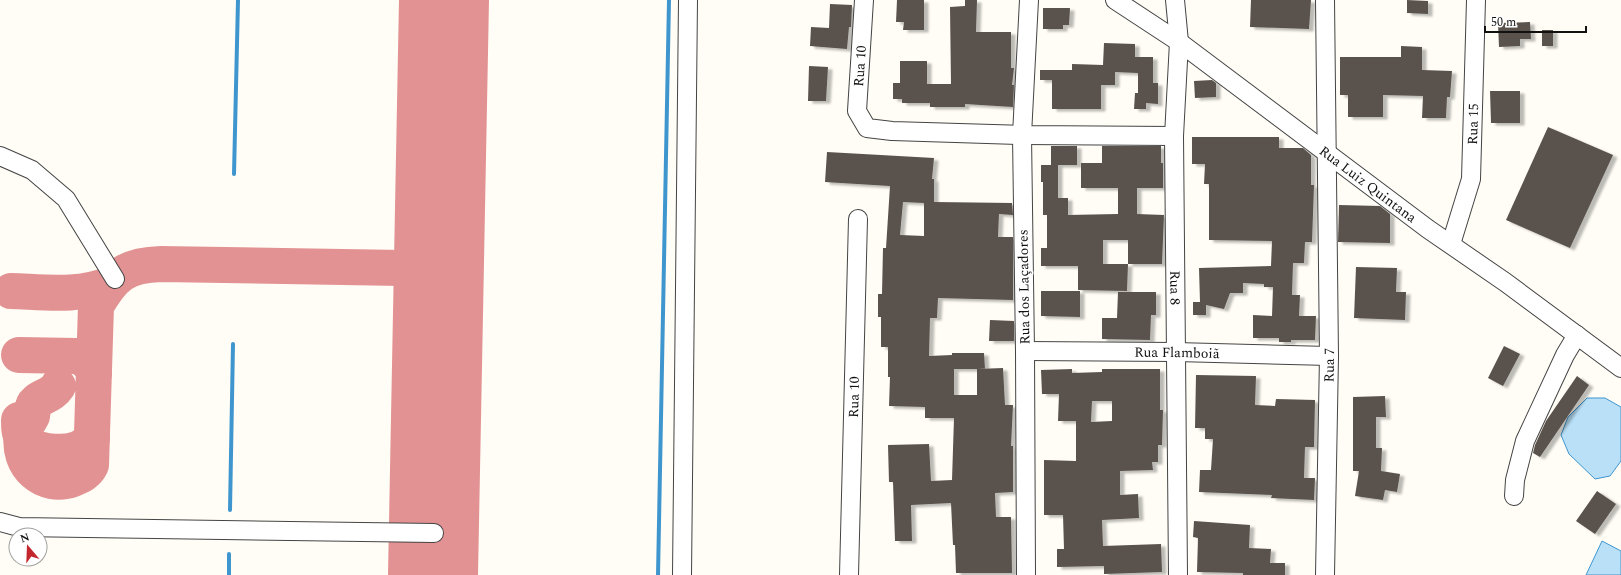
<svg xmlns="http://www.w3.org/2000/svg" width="1621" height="575" viewBox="0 0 1621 575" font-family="Spectral,serif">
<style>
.water{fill:#b9e0f7;stroke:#3f96cf}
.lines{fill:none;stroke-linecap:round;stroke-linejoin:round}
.stream{stroke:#3f96cf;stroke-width:4}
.taxiway{stroke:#e29292;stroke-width:36}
.runway{stroke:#e29292;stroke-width:90}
.building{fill:#5a524d;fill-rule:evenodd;filter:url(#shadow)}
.minor-casing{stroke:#444;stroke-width:20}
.minor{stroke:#fff;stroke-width:18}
.labels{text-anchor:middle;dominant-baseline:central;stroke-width:4;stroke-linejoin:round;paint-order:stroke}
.street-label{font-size:14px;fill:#111;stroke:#fff}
</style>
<defs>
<filter id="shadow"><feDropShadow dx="4.5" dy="2.5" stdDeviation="1" flood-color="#0004"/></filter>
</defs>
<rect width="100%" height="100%" fill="#fffdf5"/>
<g class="water">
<path d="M1587,398H1605L1621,407V461L1610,476L1595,479L1569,454L1561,435L1568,417Z"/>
<path d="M1602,541L1621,551V575H1586Z"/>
</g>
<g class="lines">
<g class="stream">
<path d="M234,174L238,0"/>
<path d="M230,510L233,344"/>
<path d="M229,575V554"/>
<path d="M658,575L669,0"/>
</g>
<g class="taxiway">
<path d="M402,268C422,274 431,285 438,305"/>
<path d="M11,291C44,292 79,297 110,284"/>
<path d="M19,355L76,356C86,359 90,363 94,373"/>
<path d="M58,386C53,394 46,395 38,400C38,400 34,404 34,404C32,407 33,412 32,416C29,422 24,428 22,435C17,465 43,490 73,479C81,476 87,473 91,465L96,306C113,276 125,265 161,264L402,268C423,264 430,256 440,238"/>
<path d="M19,420C19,426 19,433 22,438C30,453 64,454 77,449C83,447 88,443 92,438"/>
</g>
<path class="runway" d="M433,575L444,0"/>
</g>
<g class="building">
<path d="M897,0H924V30H903L904,22H896Z"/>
<path d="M965,0H977L976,32H1011V68H1014L1012,85H1014L1013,107L965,104V107H930V103H902V99H893V83H900V61H927V84H951L950,7L965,6Z"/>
<path d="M1251,0H1311L1309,29L1250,27Z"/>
<path d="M1407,0L1428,1V14L1407,13Z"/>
<path d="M830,4L852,5L851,27H849L847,49L810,46L811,27L829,28Z"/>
<path d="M1043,8H1070L1069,25H1063V29H1043Z"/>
<path d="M1530,22L1531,39H1520V46L1499,47L1498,23Z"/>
<rect x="1542" y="30" width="11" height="16"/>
<path d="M1104,43L1135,44V57H1153V83H1158V104L1146,103V109H1134L1135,93H1138V73L1115,72V85H1101V109H1052V80H1040V70H1072V64L1103,65Z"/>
<path d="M1401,46L1422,47V70L1452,71L1450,97H1447L1446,118H1422L1423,96L1383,95V117H1348V95H1340V57H1401Z"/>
<path d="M809,66L828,67L826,101H808Z"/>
<path d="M1212,80L1216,83V97L1195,98L1194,81Z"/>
<path d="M1490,91H1520V123H1491Z"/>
<path d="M1548,127L1613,155L1570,248L1506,220Z"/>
<path d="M1192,137H1279V148H1303L1311,155V185H1314L1312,242H1305L1304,263H1293L1292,295H1300L1299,316H1316L1315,340H1291V342H1279V338H1253V315L1272,316L1273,287H1264V284L1243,283V293H1230L1224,309L1206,305V315H1193V302H1200L1199,268L1271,266L1272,241L1209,240V184H1204L1205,164H1192Z"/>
<path d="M1051,146H1077V165H1058V198H1068V215L1118,214V188H1081V163H1102V146H1161V163H1163V188H1137V214L1164,215L1162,264H1128L1127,291L1078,290V266H1041V248H1047V215H1043V182H1041V165H1051ZM1103,240H1128V264H1103Z"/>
<path d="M827,152L934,158L932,179H934V202L1012,203L1013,215L999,214L998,237H1013V300L938,298L937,318H930L929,356L952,355V353H984L985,369H954V395H977V369L1003,368L1005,405H1013L1011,446H1013V492L995,493L996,517H1011L1012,573H956L955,545H953L951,503L911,505L912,541H895L893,482H889L888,445L929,444L931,481L952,480L954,418H925V407L889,406L890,377H888V347H881V317H878V294H882L883,248H886L890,186L825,182ZM903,202L924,203V236L900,235Z"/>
<path d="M1339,205L1380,206L1390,214V243L1338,242Z"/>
<path d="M1356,267L1397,268L1396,292H1406L1405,320L1354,318Z"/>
<path d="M1041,291H1080V317L1041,316Z"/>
<path d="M1118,292H1156V315H1151L1150,340L1102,339V318H1117Z"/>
<path d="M990,320L1014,321V341H989Z"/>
<path d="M1504,346L1520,354L1503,386L1488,378Z"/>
<path d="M1072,369V373L1102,372V369H1160V410H1163L1162,445H1158V462H1152L1153,470L1120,471V495L1138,494L1139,518L1102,520L1103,546L1161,544L1162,572L1104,574V566L1057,567V549H1064L1063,515H1044V460L1076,461V421H1058L1059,394H1042L1041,370ZM1092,401H1112V421L1091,422Z"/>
<path d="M1196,375L1256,376L1255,405L1275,406L1276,399L1315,400L1314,447H1305L1304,478H1315L1314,500L1271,498L1272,495L1199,492L1200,470H1211L1213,439H1205V428H1195Z"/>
<path d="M1577,376L1589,385L1540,457L1533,453L1535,445L1546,421Z"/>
<path d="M1385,396L1386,417H1376V448H1382L1381,471L1400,474L1397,492L1385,490L1383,500L1355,496L1359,471H1353V397Z"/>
<path d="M1597,491L1616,504L1595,534L1576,521Z"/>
<path d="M1194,521L1250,525L1249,548L1271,549L1270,563H1285V575H1243V573L1197,572L1198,538L1193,537Z"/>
</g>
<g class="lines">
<defs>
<g id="minor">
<path d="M864,0L857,111L867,128L892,131L1022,135L1174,136"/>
<path id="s1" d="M1115,0L1179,42L1428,229L1505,282L1621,368"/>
<path id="s2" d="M1175,0L1179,42L1174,136L1178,575"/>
<path d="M0,156L32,170L66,199L115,279"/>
<path id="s3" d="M1451,244L1471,179L1476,0"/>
<path id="s4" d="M1025,351L1176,352L1329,356"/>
<path d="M1514,496L1515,480L1525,441L1565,355L1577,335"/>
<path d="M0,522L19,527L434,533"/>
<path d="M682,575L688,0"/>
<path id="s5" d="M849,575L858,219"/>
<path d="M1026,575L1025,351L1022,135L1029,0"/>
<path id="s6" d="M1325,575L1329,356L1325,0"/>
</g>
</defs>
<use href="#minor" class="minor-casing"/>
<use href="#minor" class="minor"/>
</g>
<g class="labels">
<g class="street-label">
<text transform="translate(860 66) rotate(-86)">Rua 10</text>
<text stroke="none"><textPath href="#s3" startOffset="123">Rua 15</textPath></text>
<text stroke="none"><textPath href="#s1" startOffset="313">Rua Luiz Quintana</textPath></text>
<text transform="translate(1024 287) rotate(-91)">Rua dos Laçadores</text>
<text stroke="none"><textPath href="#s2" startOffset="288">Rua 8</textPath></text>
<text stroke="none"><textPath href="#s4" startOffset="152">Rua Flamboiã</textPath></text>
<text stroke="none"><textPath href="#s6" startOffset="210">Rua 7</textPath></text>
<text stroke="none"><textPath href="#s5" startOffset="178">Rua 10</textPath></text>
</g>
</g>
<g transform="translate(28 547) rotate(341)"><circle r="19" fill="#ffffff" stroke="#a0a0a0"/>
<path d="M0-3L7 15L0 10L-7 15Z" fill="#c4262e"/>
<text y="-6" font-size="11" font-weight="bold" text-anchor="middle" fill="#111111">N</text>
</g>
<path d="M1485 26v6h101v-6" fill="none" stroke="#111111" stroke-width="2"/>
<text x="1491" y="26" font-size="12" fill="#111111" stroke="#ffffff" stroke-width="3" paint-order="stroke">50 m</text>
</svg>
